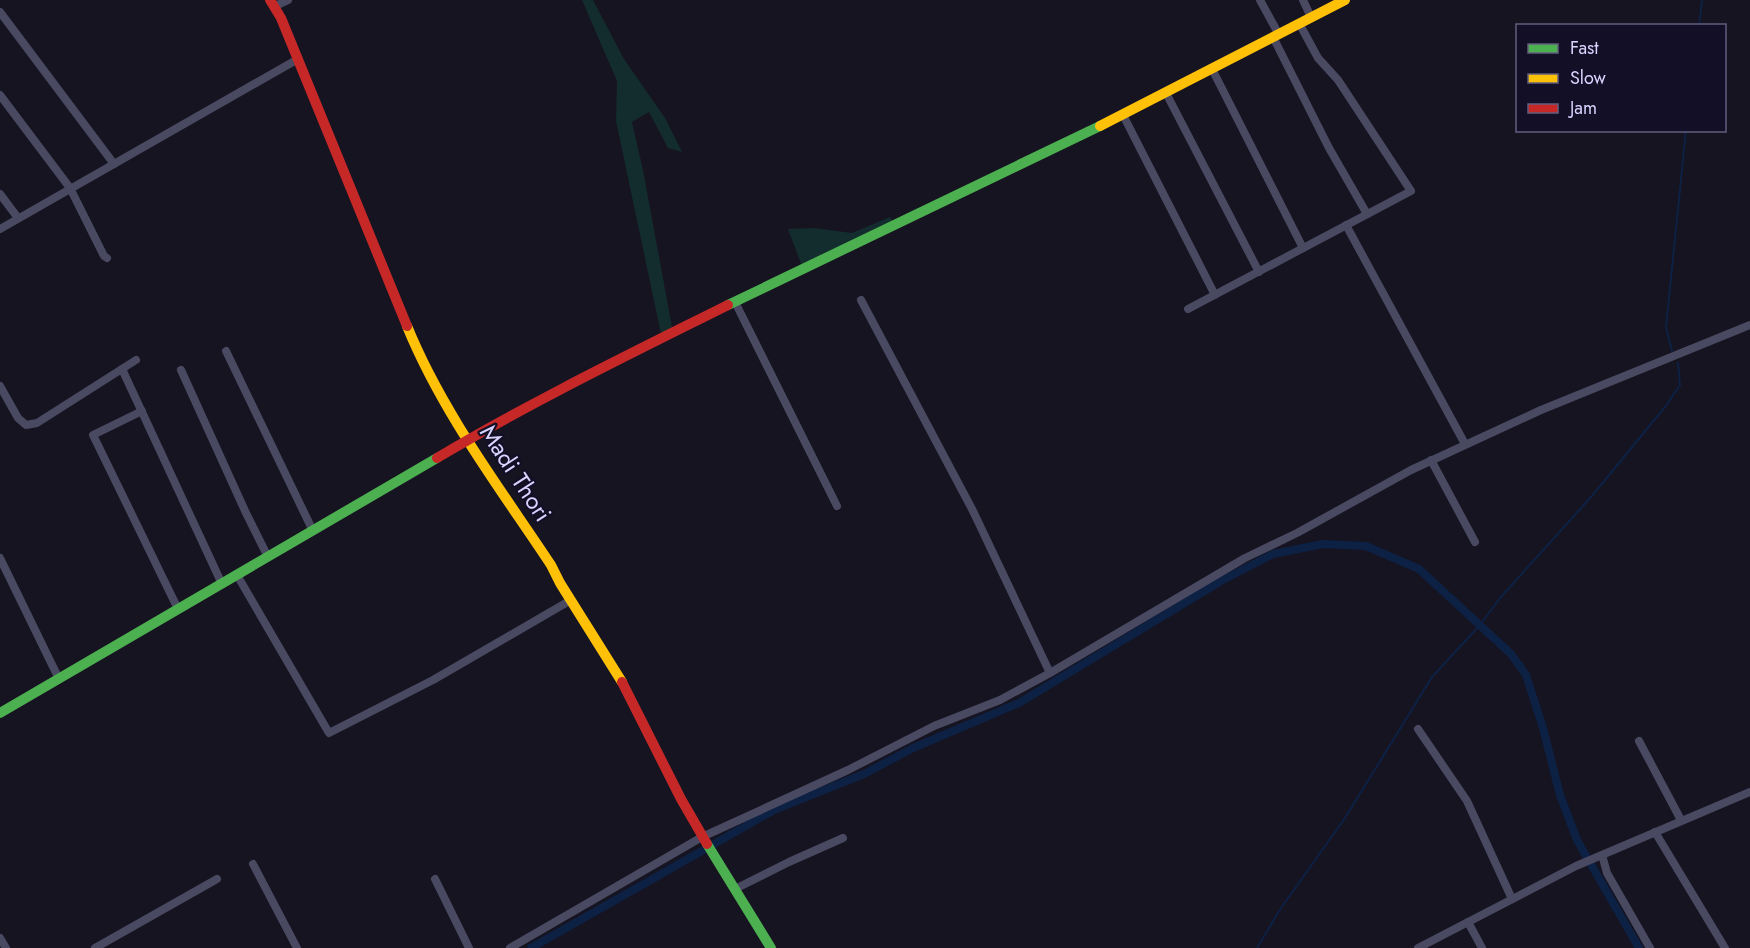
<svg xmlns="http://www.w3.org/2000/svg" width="1750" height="948" viewBox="0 0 1750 948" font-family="Jost,sans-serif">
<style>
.green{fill:#132c2d}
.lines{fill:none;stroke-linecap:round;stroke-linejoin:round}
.stream{stroke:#0d2144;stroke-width:2}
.canal{stroke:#0d2144;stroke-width:8}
.street{stroke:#4a4962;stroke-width:8}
.fast{stroke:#4caf50;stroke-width:10}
.slow{stroke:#ffc107;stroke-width:10}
.jam{stroke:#c62828;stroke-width:10}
.labels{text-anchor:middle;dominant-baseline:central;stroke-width:4.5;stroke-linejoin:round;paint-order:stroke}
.street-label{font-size:24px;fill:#d9d4ff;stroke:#130f26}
</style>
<rect width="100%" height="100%" fill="#161421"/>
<g class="green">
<path d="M582,0H593L624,59L665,118L682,152L668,148L649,112L632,122L643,170L672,327L661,334L616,121L617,81Z"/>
<path d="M890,217L893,222L802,266L788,229L814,228L852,233Z"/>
</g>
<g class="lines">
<g class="stream">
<path d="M1699,26L1702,0"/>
<path d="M1672,351L1666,327L1686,130"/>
<path d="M1257,948L1281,908L1345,818L1432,677L1480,625L1500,598L1591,497L1665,407L1680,385L1678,363"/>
</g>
<path class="canal" d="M531,948L774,810L864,774L913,748L1019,703L1221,581L1273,554L1323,544L1366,546L1419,569L1511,654L1526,675L1543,728L1560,795L1577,840L1639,948"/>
<g class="street">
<path d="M1260,0L1278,33"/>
<path d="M1303,0L1311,17"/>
<path d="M275,6L288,0"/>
<path d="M0,12L114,164"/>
<path d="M1273,37L1329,148L1367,214"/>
<path d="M1212,69L1303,248"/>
<path d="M1166,93L1259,272"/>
<path d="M0,95L70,188L104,256L107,258"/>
<path d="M1123,115L1215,295"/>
<path d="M0,194L18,218"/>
<path d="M1346,225L1465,444"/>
<path d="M0,229L298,59"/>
<path d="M861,300L973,511L1050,673"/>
<path d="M735,302L837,506"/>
<path d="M1188,309L1411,191L1338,80L1318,58L1299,23"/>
<path d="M226,351L313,531"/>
<path d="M122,369L222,584"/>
<path d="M181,370L246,513L268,557"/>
<path d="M0,386L18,418L26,425L37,423L136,360"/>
<path d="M142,411L93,435L178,609"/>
<path d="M1431,460L1475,542"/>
<path d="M0,558L59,679"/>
<path d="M237,575L329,733L433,680L571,600"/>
<path d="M1418,729L1467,801L1512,899"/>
<path d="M1639,741L1681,820"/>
<path d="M1655,832L1725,948"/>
<path d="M1602,855L1607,873L1650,948"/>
<path d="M253,864L297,948"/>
<path d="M435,879L469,948"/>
<path d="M735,889L789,862L843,838"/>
<path d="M1468,922L1482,948"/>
<path d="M0,938L6,948"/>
<path d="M95,948L217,879"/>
<path d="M510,948L702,837L848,770L934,726L1000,700L1050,673L1245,558L1297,533L1411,470L1541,410L1750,325"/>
<path d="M1418,948L1576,866L1750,792"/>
</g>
<g class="fast">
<path d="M728,305L1100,126"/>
<path d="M0,713L437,458"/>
<path d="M707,844L771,948"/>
</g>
<g class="slow">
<path d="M1100,126L1345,0"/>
<path d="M407,326C442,412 500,488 551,565L560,583L622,682"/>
</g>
<g class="jam">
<path d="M270,0L281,18L407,326"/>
<path d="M437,458C531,402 630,354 728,305"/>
<path d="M622,682L681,799L707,844"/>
</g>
</g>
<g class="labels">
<g class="street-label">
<text transform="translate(516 473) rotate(57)">Madi Thori</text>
</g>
</g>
<rect x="1516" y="24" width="210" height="108" fill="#130f26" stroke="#625e7d" stroke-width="1.5"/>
<rect x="1528" y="44" width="30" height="9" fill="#4caf50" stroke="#625e7d" stroke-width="1.5"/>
<text x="1570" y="54" font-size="18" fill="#d9d4ff">Fast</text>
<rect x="1528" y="74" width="30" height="9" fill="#ffc107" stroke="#625e7d" stroke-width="1.5"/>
<text x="1570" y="84" font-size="18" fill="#d9d4ff">Slow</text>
<rect x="1528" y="104" width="30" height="9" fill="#c62828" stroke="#625e7d" stroke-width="1.5"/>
<text x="1570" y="114" font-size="18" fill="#d9d4ff">Jam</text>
</svg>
